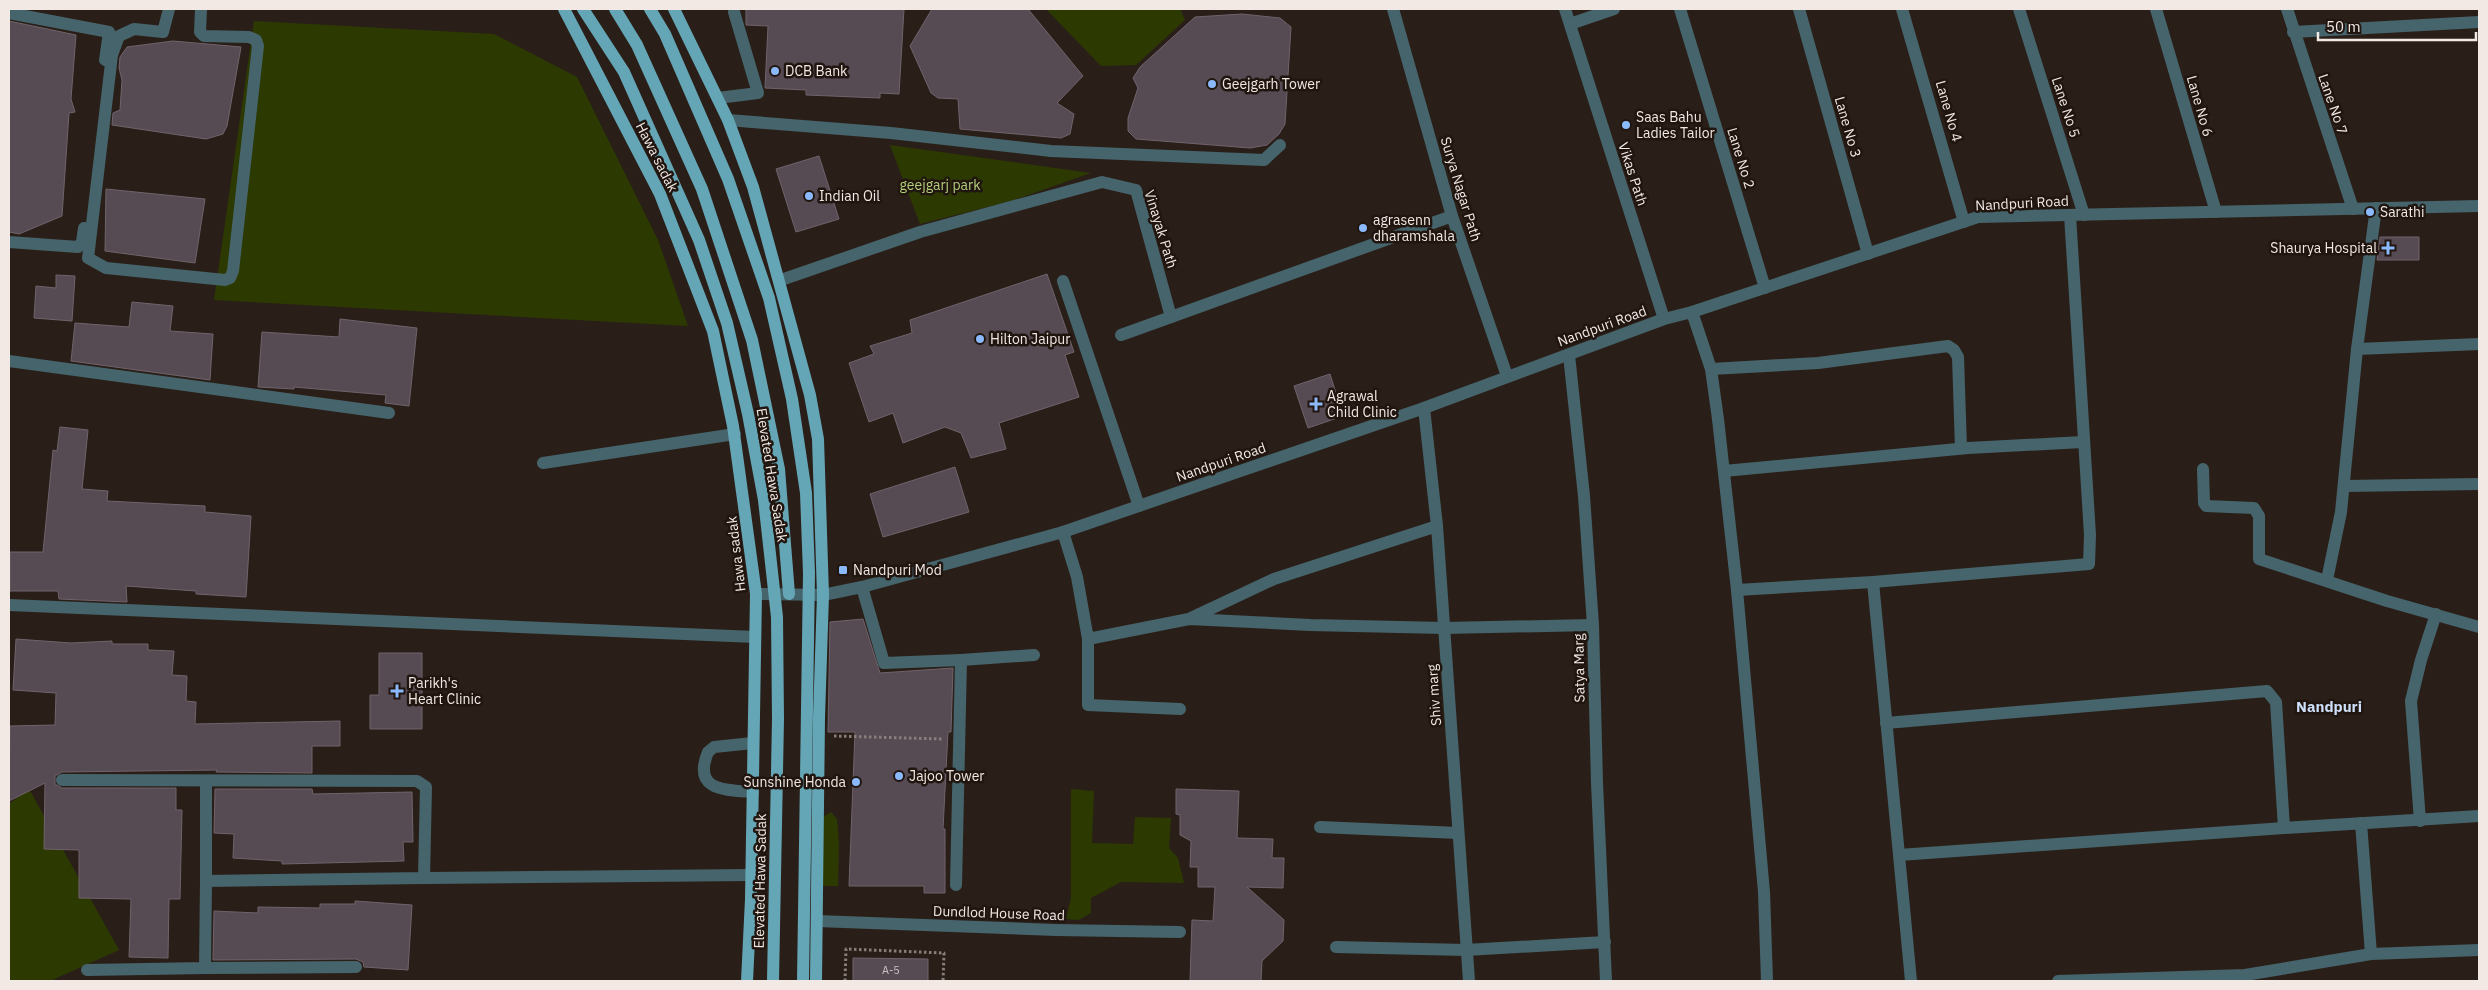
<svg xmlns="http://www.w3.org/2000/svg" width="2488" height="990" viewBox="0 0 2488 990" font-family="'IBM Plex Sans',sans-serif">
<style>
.green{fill:#2c3a02}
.building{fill:#564a53;stroke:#70636c}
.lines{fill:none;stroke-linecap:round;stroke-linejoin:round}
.path{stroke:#897f7a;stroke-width:3;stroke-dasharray:2.5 2.5;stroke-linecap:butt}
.minor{stroke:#46646b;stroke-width:12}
.major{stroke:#65a6b6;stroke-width:12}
.poi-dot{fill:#8bbafc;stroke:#20150f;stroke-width:2}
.labels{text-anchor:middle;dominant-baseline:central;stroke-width:5;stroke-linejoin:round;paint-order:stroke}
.number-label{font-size:11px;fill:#cbc1c0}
.poi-label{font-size:14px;fill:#f2e9e5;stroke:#20150f;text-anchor:start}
.street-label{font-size:14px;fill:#f2e9e5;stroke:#20150f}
.park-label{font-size:14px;fill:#b3ce7b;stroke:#20150f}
.neighbourhood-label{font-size:15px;font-weight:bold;fill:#cedff9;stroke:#20150f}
</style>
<rect width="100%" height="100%" fill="#2a1f18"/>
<g class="green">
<path d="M1046,9H1180L1185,20L1136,65L1101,66Z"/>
<path d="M254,21L494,34L577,77L658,240L688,326L214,300Z"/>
<path d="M890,145L1091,173L1011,201L920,224Z"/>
<path d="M29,789L119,950L50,981H9V804Z"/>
<path d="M1071,789L1094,791L1092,843L1133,844L1135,817L1171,818L1169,848L1178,858L1184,883L1121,882L1091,898V913L1079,920L1066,919L1071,898Z"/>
<path d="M831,812L837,819L839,843L838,886H822L823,817Z"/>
</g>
<g class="building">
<path d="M746,9H904L899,94L880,93V98L806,95V90L765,88L768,26L746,25Z"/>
<path d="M932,9H1028L1083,76L1057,103L1074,114L1070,134L1061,138L960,129L958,99L938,98L931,93L910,46Z"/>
<path d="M1242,14L1280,18L1291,27L1285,124L1279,134L1267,145L1250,148L1136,139L1128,131V118L1138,88L1133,78L1140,67L1195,17Z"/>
<path d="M9,21L76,35L71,99L75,112L69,113L62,216L19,234L9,232Z"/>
<path d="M173,41L241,47L227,126L223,134L206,139L112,125L113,113L120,110L122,80L119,68L120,57L127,47Z"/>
<path d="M819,156L839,219L796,232L776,169Z"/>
<path d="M106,189L205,199L195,263L105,251Z"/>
<path d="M2380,237H2419V260H2377Z"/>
<path d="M1047,274L1074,352L1065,355L1079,397L999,423L1006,449L971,458L961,433L945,427L903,443L893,413L869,422L849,363L874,354L870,346L912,333L910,320Z"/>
<path d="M56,275L75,276L72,321L34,318L36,286L56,288Z"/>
<path d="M132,302L173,306L170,331L213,334L210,380L71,361L75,323L129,327Z"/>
<path d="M340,319L417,328L409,406L385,403L386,395L294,387V389L258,387L262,332L339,337Z"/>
<path d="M1330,374L1343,416L1308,428L1294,386Z"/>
<path d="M60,427L88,430L82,489L108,491L107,501L205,506V512L251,516L246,597L196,594V591L126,586L127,602L59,599L58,591H10V552H43L53,450L57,451Z"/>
<path d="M955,467L969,512L883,537L870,494Z"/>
<path d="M863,619L880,673L953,668L951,732H948L943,829H945V893H924V886H849L855,732H828L830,622Z"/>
<path d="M16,639L71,643L112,641V644H148V650L174,651L172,675L187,676L186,701L196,702L195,724L340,721V746H312V773L216,772L217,770L62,772L55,776V784L62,788H176V810H182L180,899H169L168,958L129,957L131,899L79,898V850L44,849L45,783L9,801L10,726L55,725L56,693L13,690Z"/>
<path d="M379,653H422V729H370V695H379Z"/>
<path d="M215,789H312L313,794L412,792L413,842H403L404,861L282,864V861L233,858L234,834L214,833Z"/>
<path d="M1176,789L1239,791L1237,838L1273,839L1272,858H1284L1283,888L1247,887L1284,920L1283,941L1262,961L1261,981H1190L1192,920L1213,921L1215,887H1198V867H1190L1191,841L1180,835V815L1176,814Z"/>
<path d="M355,901L412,905L408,970L364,967L363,962L356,959L213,960L214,911L258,913V907L320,908V904H355Z"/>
<path d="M853,958L928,959V981H853Z"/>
</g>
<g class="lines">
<g class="path">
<path d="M834,736L943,739"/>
<path d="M845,981L846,949L944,953L943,981"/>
</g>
<g class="minor">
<path d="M169,9L163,32L134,29L119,36L112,55L88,258L106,268L225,280L230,278L233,271L258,46L256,40L249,37L204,36L200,32L201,9"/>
<path d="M1393,9L1452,216L1507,376"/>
<path d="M1565,9L1664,319"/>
<path d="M1680,9L1765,288"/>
<path d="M1799,9L1868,254"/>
<path d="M1902,9L1964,222"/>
<path d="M2019,9L2084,215"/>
<path d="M2156,9L2216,212"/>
<path d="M2287,9L2353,209"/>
<path d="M9,13L109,32L105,60"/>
<path d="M1570,24L1614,9"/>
<path d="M2293,32L2479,22"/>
<path d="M718,98L758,93L734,12"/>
<path d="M728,120L891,133L1051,151L1264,160L1280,145"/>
<path d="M9,242L78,247L82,242L84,228"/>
<path d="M781,280L920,232L1102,182L1136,190L1171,317L1452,216"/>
<path d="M1063,281L1139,506"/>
<path d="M1692,312L1711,369L1718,419L1737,590L1764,892L1767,981"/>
<path d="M1121,335L1171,317"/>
<path d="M2357,349L2479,344"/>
<path d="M1569,355L1584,496L1593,625L1597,783L1606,981"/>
<path d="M9,361L389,413"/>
<path d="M1711,369L1818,363L1948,346L1954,350L1958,357L1961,448"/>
<path d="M1424,408L1437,526L1469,981"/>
<path d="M543,463L735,434"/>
<path d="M2203,469L2204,503L2206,506L2254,508L2259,516V559L2387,601L2479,627"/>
<path d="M1724,471L1968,448L2083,442"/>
<path d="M2344,486L2479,484"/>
<path d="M1063,532L1077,577L1088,639L1189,619L1310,625L1444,628L1593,625"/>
<path d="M2327,580L2341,512L2357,349L2376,208"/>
<path d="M1873,582L1911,981"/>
<path d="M862,587L884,663L961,660L956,885"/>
<path d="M1737,590L1873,582L2089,564L2090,535L2070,215"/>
<path d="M756,594L823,595L862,587L1063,532L1424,408L1664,319L1692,312L1978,217L2479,206"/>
<path d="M9,605L755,637"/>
<path d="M1191,618L1274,579L1437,526"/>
<path d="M1088,639V705L1180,709"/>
<path d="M961,660L1034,655"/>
<path d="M1886,723L2267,691L2276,702L2284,828L2479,816"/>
<path d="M62,780L417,781L426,787L424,878L206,881L205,968L87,970"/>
<path d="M206,781V881"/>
<path d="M753,792C725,790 692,791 708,752L714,747L753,743"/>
<path d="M2420,821L2411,701L2421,660L2436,614"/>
<path d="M2361,823L2371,954"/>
<path d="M1320,827L1458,833"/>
<path d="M1899,855L2284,828"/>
<path d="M424,878L751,875"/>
<path d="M817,921L1056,930L1180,932"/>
<path d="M1336,947L1466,950L1605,942"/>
<path d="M205,968L356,967"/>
<path d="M2058,981L2245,975L2371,954L2479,950"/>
</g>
<g class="major">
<path d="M564,9L660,194L713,331L733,426L756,594L751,899L747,981"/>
<path d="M583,9L624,72L699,240L727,323L748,414L764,500L777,617L778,719L773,981"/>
<path d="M615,9L637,45L702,189L752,340L779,469L789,594"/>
<path d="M650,9L665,34L728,179L769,298L792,399L806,493L809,573L803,981"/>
<path d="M674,9L728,120L753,187L810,395L818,439L823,595L819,717L816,981"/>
</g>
</g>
<g class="poi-dot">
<circle cx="775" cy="71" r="5"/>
<circle cx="1212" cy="84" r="5"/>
<circle cx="1626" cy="125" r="5"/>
<circle cx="809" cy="196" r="5"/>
<circle cx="2370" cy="212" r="5"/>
<circle cx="1363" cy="228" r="5"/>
<path d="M2385.5 240.5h5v5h5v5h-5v5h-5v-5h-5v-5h5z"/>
<circle cx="980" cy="339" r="5"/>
<path d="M1313.5 396.5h5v5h5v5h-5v5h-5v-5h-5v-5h5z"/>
<rect x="838" y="565" width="10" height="10" rx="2.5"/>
<path d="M394.5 683.5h5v5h5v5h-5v5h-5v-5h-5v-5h5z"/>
<circle cx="899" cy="776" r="5"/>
<circle cx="856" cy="782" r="5"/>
</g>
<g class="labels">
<g class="number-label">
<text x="891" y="970">A-5</text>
</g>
<g class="poi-label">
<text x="785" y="71">DCB Bank</text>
<text x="1222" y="84">Geejgarh Tower</text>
<text x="1636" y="117">Saas Bahu<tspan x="1636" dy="16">Ladies Tailor</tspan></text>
<text x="819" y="196">Indian Oil</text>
<text x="2380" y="212">Sarathi</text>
<text x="1373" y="220">agrasenn<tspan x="1373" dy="16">dharamshala</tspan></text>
<text x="2377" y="248" text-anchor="end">Shaurya Hospital</text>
<text x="990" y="339">Hilton Jaipur</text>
<text x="1327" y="396">Agrawal<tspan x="1327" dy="16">Child Clinic</tspan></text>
<text x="853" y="570">Nandpuri Mod</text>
<text x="408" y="683">Parikh's<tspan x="408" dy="16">Heart Clinic</tspan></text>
<text x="909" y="776">Jajoo Tower</text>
<text x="846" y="782" text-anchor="end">Sunshine Honda</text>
</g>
<g class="street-label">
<text transform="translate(2333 104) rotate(71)">Lane No 7</text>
<text transform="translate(2200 106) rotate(74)">Lane No 6</text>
<text transform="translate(2066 107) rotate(72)">Lane No 5</text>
<text transform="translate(1949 111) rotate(74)">Lane No 4</text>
<text transform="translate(1848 127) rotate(74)">Lane No 3</text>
<text transform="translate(657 157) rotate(63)">Hawa sadak</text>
<text transform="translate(1741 158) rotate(73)">Lane No 2</text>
<text transform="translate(1633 174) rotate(72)">Vikas Path</text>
<text transform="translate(1461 189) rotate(73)">Surya Nagar Path</text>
<text transform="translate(2022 203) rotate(-3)">Nandpuri Road</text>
<text transform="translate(1161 229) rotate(73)">Vinayak Path</text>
<text transform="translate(1602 326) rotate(-20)">Nandpuri Road</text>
<text transform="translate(1221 462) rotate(-19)">Nandpuri Road</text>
<text transform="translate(772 475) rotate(81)">Elevated Hawa Sadak</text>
<text transform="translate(736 554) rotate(-97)">Hawa sadak</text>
<text transform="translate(1579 668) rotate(-91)">Satya Marg</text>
<text transform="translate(1434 695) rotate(-94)">Shiv marg</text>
<text transform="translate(760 881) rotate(-89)">Elevated Hawa Sadak</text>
<text transform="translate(999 913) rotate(2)">Dundlod House Road</text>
</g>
<g class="park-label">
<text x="940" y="185">geejgarj park</text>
</g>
<g class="neighbourhood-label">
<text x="2329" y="706">Nandpuri</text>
</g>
</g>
<rect width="2488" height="990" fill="none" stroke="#f2e9e5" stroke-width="20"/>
<path d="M2318 32v8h158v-8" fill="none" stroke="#f2e9e5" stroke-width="2.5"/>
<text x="2326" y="32" font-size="15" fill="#f2e9e5" stroke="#20150f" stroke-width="4" paint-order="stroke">50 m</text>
</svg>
